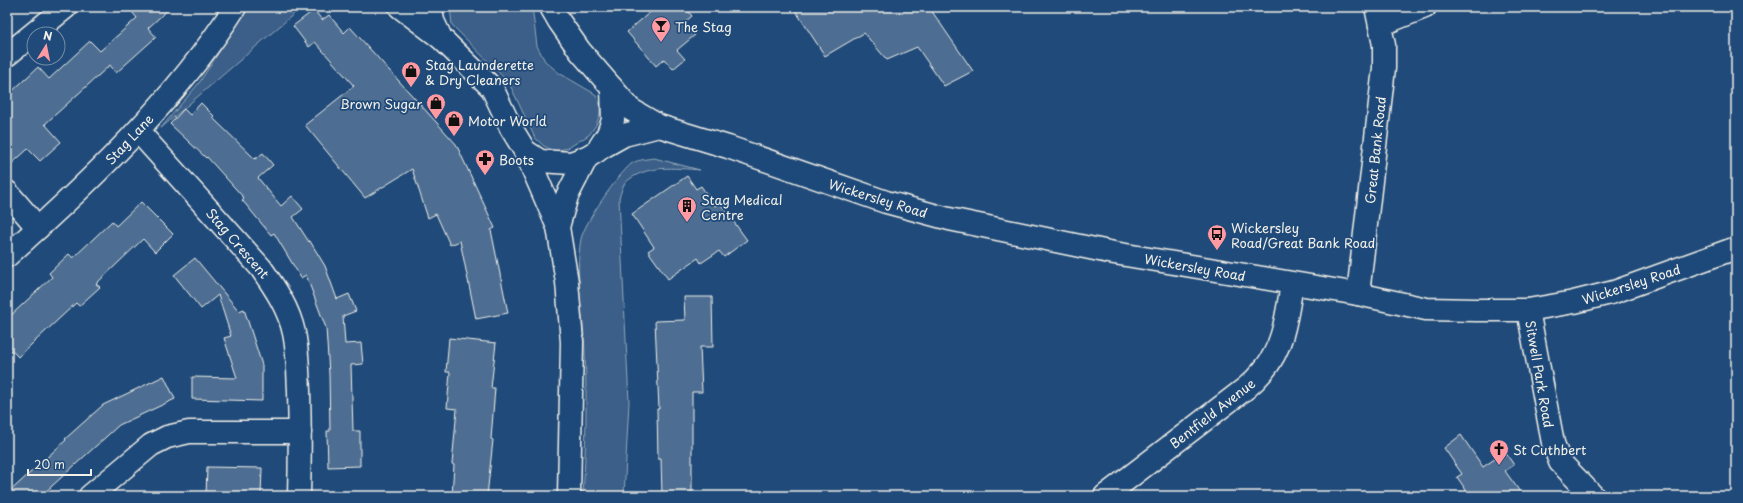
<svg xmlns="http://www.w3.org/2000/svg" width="1743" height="503" viewBox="0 0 1743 503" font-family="'Playpen Sans',sans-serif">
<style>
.green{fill:#3a5f88;stroke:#97a8b8}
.building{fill:#4d6e92;stroke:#f4f1e8}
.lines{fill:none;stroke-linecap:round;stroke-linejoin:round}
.minor-casing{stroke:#f4f1e8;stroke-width:25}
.major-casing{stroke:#f4f1e8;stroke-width:25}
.minor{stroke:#1f4a7a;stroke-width:22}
.major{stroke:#1f4a7a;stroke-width:22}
.labels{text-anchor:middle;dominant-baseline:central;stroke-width:3.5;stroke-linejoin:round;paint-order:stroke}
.poi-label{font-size:13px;fill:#f4f1e8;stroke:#1f4a7a;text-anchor:start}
.street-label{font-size:13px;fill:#f4f1e8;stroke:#1f4a7a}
</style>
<rect width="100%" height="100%" fill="#1f4a7a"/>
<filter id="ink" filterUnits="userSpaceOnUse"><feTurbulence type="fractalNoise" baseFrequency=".025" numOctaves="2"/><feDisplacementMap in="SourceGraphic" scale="8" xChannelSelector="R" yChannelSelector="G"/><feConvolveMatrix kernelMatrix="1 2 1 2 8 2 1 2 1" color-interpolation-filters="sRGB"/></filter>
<g filter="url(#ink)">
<g class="green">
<path d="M248,7H302L160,129L199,83Z"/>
<path d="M450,7H530L533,14L537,46L545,61L559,73L595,94L600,104V114L596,125L589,135L568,148L554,151L544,146L535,138L509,83L452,25Z"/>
<path d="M654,158L700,170C675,168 645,164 625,183C622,187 621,193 619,198L629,402L624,496H583C586,448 587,401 585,354C584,316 574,277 581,239C584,223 618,175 631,164C636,160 647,159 654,158Z"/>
</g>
<g class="building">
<path d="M128,7H171L148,28L156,37L116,73L110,65L45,124L61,142L40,161L28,149L7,168V96L38,67L49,79L90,41L100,51L137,18Z"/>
<path d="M656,7H685L692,16L684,23L695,35L677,50L685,59L673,69L664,59L656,66L627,32Z"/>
<path d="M793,7H929L973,71L944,86L917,47L887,60L864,33L825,56Z"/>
<path d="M314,10L322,20L329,15L344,33L350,27L456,144L495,228L491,230L508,313L476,319L460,241L450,245L436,214L428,218L412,169L365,198L305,125L354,86L315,42L309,47L293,26Z"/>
<path d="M201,103L215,117L213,118L255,159L263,153L273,165L258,178L281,206L292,196L303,209L293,217L309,242L310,241L325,266L337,299L349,294L356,311L343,316L345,344L361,343L363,364L351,365L353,431H360V466L328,467L327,431H330L329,374L326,328L306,275L301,278L274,233L271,235L242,200L244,198L207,157L206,158L170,124L184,109L190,115Z"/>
<path d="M687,176L696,189L701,186L715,206L720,203L747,240L724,257L719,251L701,263L698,258L668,279L648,251L654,247L632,214Z"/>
<path d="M141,202L173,234L155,252L143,239L96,284L100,287L79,306L76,303L18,357L7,345V319L52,277L49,273L69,254L73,258L112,221L116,226Z"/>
<path d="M195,258L239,311L244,309L262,365V401L192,399V377L237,378L224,338L231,336L218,295L201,309L174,275Z"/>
<path d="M684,297H712L713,347H700L702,392H692V496H662L661,459H658L657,409H659L655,321L685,320Z"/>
<path d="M449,338L496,343L491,388H495L491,439L493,440L487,496H452L454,465L452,464L457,409L447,408L450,372H446Z"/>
<path d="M164,376L175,399L119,425L41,496H7V494L66,440L65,439L103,405Z"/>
<path d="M1461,435L1483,467L1505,452L1514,465L1505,471L1523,496H1470L1457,477L1462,474L1444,448Z"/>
<path d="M207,467L262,468L261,496L206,495Z"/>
</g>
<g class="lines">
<defs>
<g id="minor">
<path d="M1380,25L1425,7"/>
<path d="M7,55L66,7"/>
<path d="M138,131L261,268C275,288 289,309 294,333C298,352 298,372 299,391C300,426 300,461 299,496"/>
<path d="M7,192L38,228"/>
<path d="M7,256C89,183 176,100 235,7"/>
<path d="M1358,294L1384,68V45L1376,7"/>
<path d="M1528,310L1553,443L1560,462L1593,496"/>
<path d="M90,496L151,445L167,437L189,432H300"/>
<path d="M1105,496L1246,388C1252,383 1258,377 1263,371C1284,347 1287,313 1292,284"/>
</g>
<g id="major">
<path d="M400,7L441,38"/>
<path d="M431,7L433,21L441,38L492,88L511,128L525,151L540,161L571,163L587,157L597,151L608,134L613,120L612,88L580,51L559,21L551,7"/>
<path d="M612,88L630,109L659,126L728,147L886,202L949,219L1114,253L1358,294L1426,309L1476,310H1528L1574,302L1614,292L1736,248"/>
<path d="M599,149L624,135L659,126"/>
<path d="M525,151L558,227L567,282L572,342L569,496"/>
<path d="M558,227L567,196L587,157"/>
</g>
</defs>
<use href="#minor" class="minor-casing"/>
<use href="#major" class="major-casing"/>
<use href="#minor" class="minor"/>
<use href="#major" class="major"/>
</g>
</g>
<defs>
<symbol id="bar-pin" viewBox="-11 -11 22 30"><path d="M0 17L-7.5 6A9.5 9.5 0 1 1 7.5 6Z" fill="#ff9aa2" stroke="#1f4a7a"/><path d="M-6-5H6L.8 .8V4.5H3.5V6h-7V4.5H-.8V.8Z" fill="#111"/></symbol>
<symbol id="shop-pin" viewBox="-11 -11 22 30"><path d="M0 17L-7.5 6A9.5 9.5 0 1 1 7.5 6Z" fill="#ff9aa2" stroke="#1f4a7a"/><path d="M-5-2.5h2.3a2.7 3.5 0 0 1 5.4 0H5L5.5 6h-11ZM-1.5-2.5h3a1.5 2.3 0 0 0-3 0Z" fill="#111"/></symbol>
<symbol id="pharmacy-pin" viewBox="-11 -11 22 30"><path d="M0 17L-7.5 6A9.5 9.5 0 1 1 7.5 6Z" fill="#ff9aa2" stroke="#1f4a7a"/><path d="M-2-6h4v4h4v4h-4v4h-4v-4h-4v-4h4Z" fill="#111"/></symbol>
<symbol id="building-pin" viewBox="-11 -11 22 30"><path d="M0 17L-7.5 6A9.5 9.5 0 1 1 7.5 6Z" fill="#ff9aa2" stroke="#1f4a7a"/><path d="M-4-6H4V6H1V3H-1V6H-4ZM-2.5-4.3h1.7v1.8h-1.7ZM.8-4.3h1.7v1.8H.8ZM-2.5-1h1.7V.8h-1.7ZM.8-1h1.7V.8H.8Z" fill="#111"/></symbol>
<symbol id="bus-pin" viewBox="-11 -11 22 30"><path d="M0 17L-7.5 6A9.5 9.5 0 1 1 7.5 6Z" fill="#ff9aa2" stroke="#1f4a7a"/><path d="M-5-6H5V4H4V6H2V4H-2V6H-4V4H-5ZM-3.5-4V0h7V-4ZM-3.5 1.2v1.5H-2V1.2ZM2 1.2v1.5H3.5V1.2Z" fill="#111"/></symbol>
<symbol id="church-pin" viewBox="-11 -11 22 30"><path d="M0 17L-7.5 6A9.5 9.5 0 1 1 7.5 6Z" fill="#ff9aa2" stroke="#1f4a7a"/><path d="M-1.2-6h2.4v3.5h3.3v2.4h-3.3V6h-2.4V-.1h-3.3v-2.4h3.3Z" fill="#111"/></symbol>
</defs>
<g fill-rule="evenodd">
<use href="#bar-pin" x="650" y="15" width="22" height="30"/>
<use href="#shop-pin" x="400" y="60" width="22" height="30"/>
<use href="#shop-pin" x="425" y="92" width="22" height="30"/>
<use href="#shop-pin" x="443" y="109" width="22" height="30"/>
<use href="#pharmacy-pin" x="474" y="148" width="22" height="30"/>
<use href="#building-pin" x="676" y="195" width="22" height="30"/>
<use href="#bus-pin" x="1206" y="223" width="22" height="30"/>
<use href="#church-pin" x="1488" y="438" width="22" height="30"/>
</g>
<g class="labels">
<g class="poi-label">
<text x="675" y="26">The Stag</text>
<text x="425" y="64">Stag Launderette<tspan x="425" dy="15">&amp; Dry Cleaners</tspan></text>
<text x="422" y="103" text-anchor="end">Brown Sugar</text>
<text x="468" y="120">Motor World</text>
<text x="499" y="159">Boots</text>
<text x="701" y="199">Stag Medical<tspan x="701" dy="15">Centre</tspan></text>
<text x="1231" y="227">Wickersley<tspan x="1231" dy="15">Road/Great Bank Road</tspan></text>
<text x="1513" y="449">St Cuthbert</text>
</g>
<g class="street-label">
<text transform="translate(129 139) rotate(-47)">Stag Lane</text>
<text transform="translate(1375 150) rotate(-84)">Great Bank Road</text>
<text transform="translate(878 198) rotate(17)">Wickersley Road</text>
<text transform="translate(238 243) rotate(49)">Stag Crescent</text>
<text transform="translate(1195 267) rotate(10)">Wickersley Road</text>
<text transform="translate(1631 284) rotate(-18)">Wickersley Road</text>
<text transform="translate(1540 374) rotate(80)">Sitwell Park Road</text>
<text transform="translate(1212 413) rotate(-38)">Bentfield Avenue</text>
</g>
</g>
<rect width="1743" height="503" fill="none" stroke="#1f4a7a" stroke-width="24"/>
<rect x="12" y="12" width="1719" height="479" fill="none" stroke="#f4f1e8" stroke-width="1.5" filter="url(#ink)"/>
<g transform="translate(46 46) rotate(10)"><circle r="19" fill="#1f4a7a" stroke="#748da6"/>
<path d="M0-3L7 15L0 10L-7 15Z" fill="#ff9aa2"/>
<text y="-6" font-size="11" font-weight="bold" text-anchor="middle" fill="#f4f1e8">N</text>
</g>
<path d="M28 469v6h63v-6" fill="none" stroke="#f4f1e8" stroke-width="2"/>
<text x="34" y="469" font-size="12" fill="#f4f1e8" stroke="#1f4a7a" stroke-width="3" paint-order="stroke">20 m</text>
</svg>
